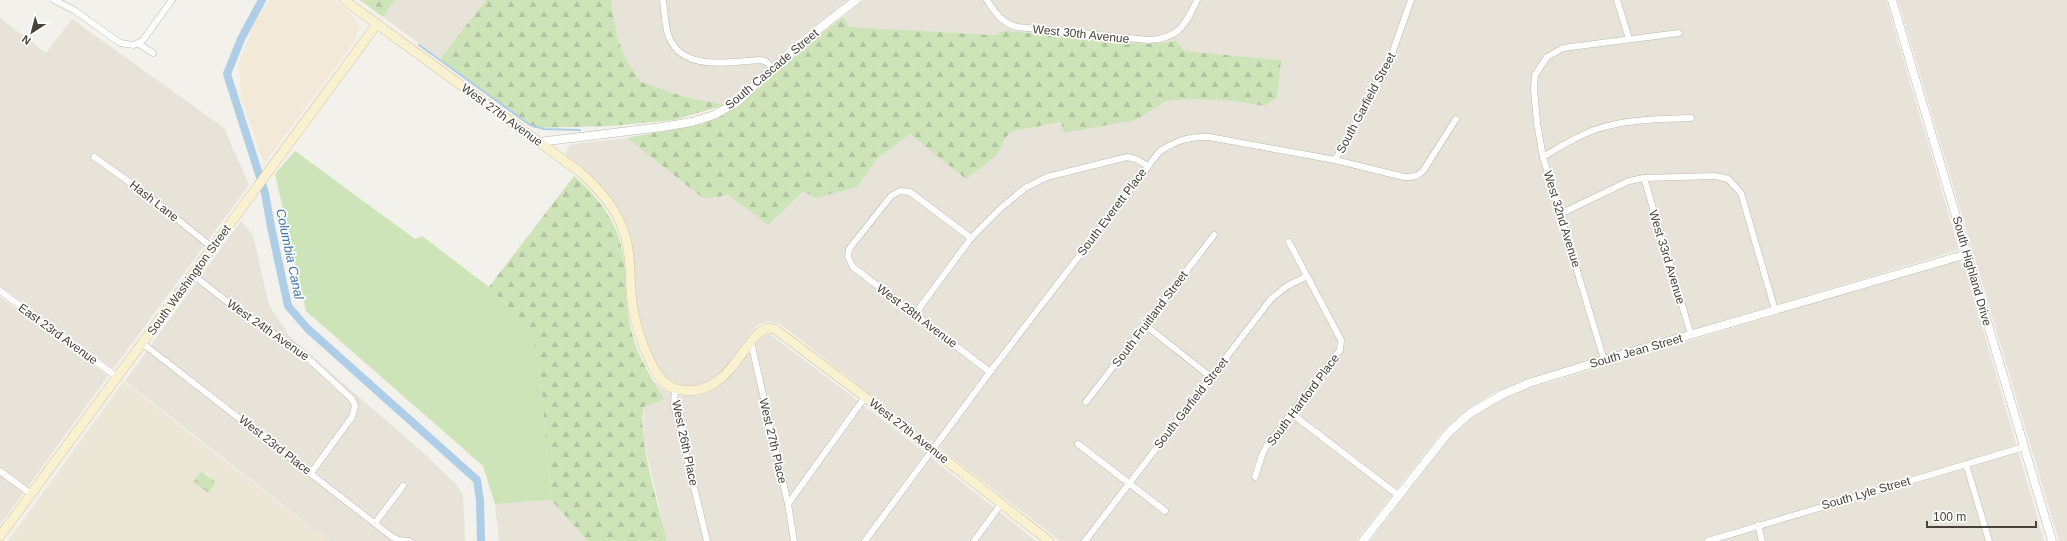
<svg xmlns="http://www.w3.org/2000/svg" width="2067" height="541" viewBox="0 0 2067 541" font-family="Arial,sans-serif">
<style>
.residential{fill:#e7e3d9}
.commercial{fill:#f2e9d9}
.education{fill:#ebe6d6}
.grass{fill:#cde3b8}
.forest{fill:url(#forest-firs)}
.park{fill:url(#park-crowns)}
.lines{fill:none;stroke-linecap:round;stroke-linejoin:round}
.stream{stroke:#aecee8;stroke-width:2}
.canal{stroke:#aecee8;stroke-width:8}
.minor-casing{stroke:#beb9ae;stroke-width:7}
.tertiary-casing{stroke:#beb9ae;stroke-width:9}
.secondary-casing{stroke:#cdc49f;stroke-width:10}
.minor{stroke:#fff;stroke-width:6}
.tertiary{stroke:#fff;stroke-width:8}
.secondary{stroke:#f9f1cf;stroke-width:9}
.labels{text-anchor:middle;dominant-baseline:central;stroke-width:3.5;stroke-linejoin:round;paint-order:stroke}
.street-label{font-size:12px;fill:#474239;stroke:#fff}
.water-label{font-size:13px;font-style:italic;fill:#3e75a6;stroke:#fff}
</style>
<defs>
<pattern id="forest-firs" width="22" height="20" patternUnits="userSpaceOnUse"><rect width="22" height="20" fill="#cde3b8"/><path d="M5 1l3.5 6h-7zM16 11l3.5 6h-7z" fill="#b1c49f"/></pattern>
<pattern id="park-crowns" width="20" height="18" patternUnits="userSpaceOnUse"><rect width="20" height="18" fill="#cde3b8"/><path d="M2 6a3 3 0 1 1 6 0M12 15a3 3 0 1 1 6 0" fill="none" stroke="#b1c49f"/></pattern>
</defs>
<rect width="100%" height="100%" fill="#f3f1eb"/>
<g class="residential">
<path d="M395,0H486L440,59L383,17Z"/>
<path d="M611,0H848L790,45L755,80L725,105L685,97L641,82L628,63L617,38Z"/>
<path d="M863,0H1886L1959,250L1541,375L1519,382L1490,395L1464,412L1440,434L1356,541H1060L780,324L767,321L756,326L719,376L701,385L681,388L667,381L653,363L638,323L629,233L626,223L610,196L598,182L566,155L567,149L572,144L627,138L704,199L728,195L768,225L804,191L857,187L878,158L910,134L935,153L997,155L1003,141L1010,132L1062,122L1064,133L1136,120L1166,101L1188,99L1234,101L1264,106L1281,60L1185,51L1176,41L1149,44L1005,32L995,35L849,27L844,16Z"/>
<path d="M1898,0H2067V541H2059Z"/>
<path d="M0,18L46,53L72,19L224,128L249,185L113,369L0,286Z"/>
<path d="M241,221L253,235L269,305L290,337L427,456L456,484L463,495L465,541H329L125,381Z"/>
<path d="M1958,261L1964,264L2044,541H1370L1449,438L1472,417L1505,397L1523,390Z"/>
<path d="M0,297L108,376L0,525Z"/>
<path d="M770,334L896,430L1036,541H667L643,437L644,407L664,399L652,380L665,390L681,396L705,393L716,388L726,380L760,340L765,335Z"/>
<path d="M551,500L588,541H499L495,504Z"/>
</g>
<path class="commercial" d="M270,0H333L351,14L359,26L355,40L264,164L241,98L239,64L255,21Z"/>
<path class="education" d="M124,381L207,447L329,541H8Z"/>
<path class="grass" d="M295,151L415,239L422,236L489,287L532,331L541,381L551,500L495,504L483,466L306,311L275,174Z"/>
<g class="forest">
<path d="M360,0H395L383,17Z"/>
<path d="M486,0H611L617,38L628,63L641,82L685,97L725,105L674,120L610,126L534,128L440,59Z"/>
<path d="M844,16L849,27L995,35L1005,31L1149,44L1176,41L1185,51L1281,60L1277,97L1264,106L1234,101L1188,99L1166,101L1136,120L1064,133L1061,122L1010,132L1003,142L997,155L966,179L910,134L878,158L857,187L815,198L804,191L768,225L728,195L704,199L627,138L702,124L738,107L811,41Z"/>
<path d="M574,176C598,197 618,222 623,255C627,278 625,302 630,325C635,352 650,376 664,399L644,407C636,434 660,511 667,541H588L551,500L541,381L532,331L489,287Z"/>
</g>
<path class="park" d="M201,472L216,482L208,493L193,482Z"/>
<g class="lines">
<path class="stream" d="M419,45L530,125L544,129L580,130"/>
<path class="canal" d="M262,0L241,39L227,74L265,193L271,227L288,306L308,329L477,480L480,501L481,541"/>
<defs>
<g id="minor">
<path d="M54,0L74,10L120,43L134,45L143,40L172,0"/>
<path d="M663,0C664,10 665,21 667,31C678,73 728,62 759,60L765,61L773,68"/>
<path d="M987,0C995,13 1002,23 1017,27L1148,40C1179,39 1185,25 1197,0"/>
<path d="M1617,0L1629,39"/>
<path d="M139,44L153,53"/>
<path d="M94,157L141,190L213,248"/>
<path d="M1543,157C1559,147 1576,137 1594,130C1625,119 1659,119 1691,118"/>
<path d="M1335,160L1387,68L1411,0"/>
<path d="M1644,178L1691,335"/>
<path d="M1560,214L1629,181L1644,178L1716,176L1728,179L1741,193L1775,310"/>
<path d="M971,238L910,192L900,191L891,196L849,249L848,257L853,267L990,372"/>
<path d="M193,275L239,311L299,350L352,399L355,406L352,417L311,473"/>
<path d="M0,291L117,377"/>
<path d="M915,314L971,238L1001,208L1025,188L1047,177L1127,157L1136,159L1148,166"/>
<path d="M1145,325L1211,377"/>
<path d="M751,342L788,504L794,541"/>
<path d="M142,343L391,536L398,540L409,541"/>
<path d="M1604,360L1543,157L1537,123L1534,89L1535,75L1547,57L1563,48L1679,33"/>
<path d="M675,389L674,404L677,417L707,541"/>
<path d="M1086,402L1214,235"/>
<path d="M1292,414L1398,495"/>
<path d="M1078,444L1165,511"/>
<path d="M1966,464L1989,541"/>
<path d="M0,471L31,494"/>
<path d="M1255,477L1262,455L1267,445L1340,350L1341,340L1289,242"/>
<path d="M788,504L865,397"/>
<path d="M375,523L403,486"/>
<path d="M1758,525L1762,541"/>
<path d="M865,541L990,372L1159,152C1175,141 1189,136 1209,137L1335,160L1404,177C1413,177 1417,177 1423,171L1456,119"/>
<path d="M974,541L1001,504"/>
<path d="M1085,541L1271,299L1287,286L1307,276"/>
<path d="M1708,541L2024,447"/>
</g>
<g id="tertiary">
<path d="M1892,0L2052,541"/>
<path d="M539,142L662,127L692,122L714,115L736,103L798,45L856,0"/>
<path d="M1363,541L1448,433L1469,414L1501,395L1529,383L1604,360L1967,254"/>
</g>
<g id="secondary">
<path d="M344,0L580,172C598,188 616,207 623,230C632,253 629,278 632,302C635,324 641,343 651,363C657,376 666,388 681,390C693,392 706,389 716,382C734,370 744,347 760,332L767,328L775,329L865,397L1049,541"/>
<path d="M0,536L377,24"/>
</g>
</defs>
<use href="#minor" class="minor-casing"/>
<use href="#tertiary" class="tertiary-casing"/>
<use href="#secondary" class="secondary-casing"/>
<use href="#minor" class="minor"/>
<use href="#tertiary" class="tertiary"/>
<use href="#secondary" class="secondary"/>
</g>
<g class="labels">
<g class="street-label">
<text transform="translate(1081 34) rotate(6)">West 30th Avenue</text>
<text transform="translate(772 69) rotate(-40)">South Cascade Street</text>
<text transform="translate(1366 103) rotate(-62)">South Garfield Street</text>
<text transform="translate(502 115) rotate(36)">West 27th Avenue</text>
<text transform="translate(154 201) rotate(38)">Hash Lane</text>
<text transform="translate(1112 212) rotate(-53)">South Everett Place</text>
<text transform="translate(1562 219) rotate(73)">West 32nd Avenue</text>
<text transform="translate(1667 257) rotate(73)">West 33rd Avenue</text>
<text transform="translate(1972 271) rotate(74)">South Highland Drive</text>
<text transform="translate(189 280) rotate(-54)">South Washington Street</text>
<text transform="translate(917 316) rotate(37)">West 28th Avenue</text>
<text transform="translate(1150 319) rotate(-53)">South Fruitland Street</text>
<text transform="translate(268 330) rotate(35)">West 24th Avenue</text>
<text transform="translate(58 334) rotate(36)">East 23rd Avenue</text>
<text transform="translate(1636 351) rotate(-16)">South Jean Street</text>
<text transform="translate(1303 400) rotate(-53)">South Hartford Place</text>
<text transform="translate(1191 403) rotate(-52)">South Garfield Street</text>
<text transform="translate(909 431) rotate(38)">West 27th Avenue</text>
<text transform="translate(773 441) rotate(77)">West 27th Place</text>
<text transform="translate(685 443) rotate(78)">West 26th Place</text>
<text transform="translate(275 445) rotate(38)">West 23rd Place</text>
<text transform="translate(1866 493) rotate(-16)">South Lyle Street</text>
</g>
<g class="water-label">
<text transform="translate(290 254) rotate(78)">Columbia Canal</text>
</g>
</g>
<g transform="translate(32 32) rotate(216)" stroke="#ffffff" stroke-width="3" paint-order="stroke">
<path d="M0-3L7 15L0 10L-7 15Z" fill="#474239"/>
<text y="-6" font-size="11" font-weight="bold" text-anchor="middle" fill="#474239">N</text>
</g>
<path d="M1927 521v6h109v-6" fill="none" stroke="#474239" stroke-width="2"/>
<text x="1933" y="521" font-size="12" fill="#474239" stroke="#ffffff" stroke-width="3" paint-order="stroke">100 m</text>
</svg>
